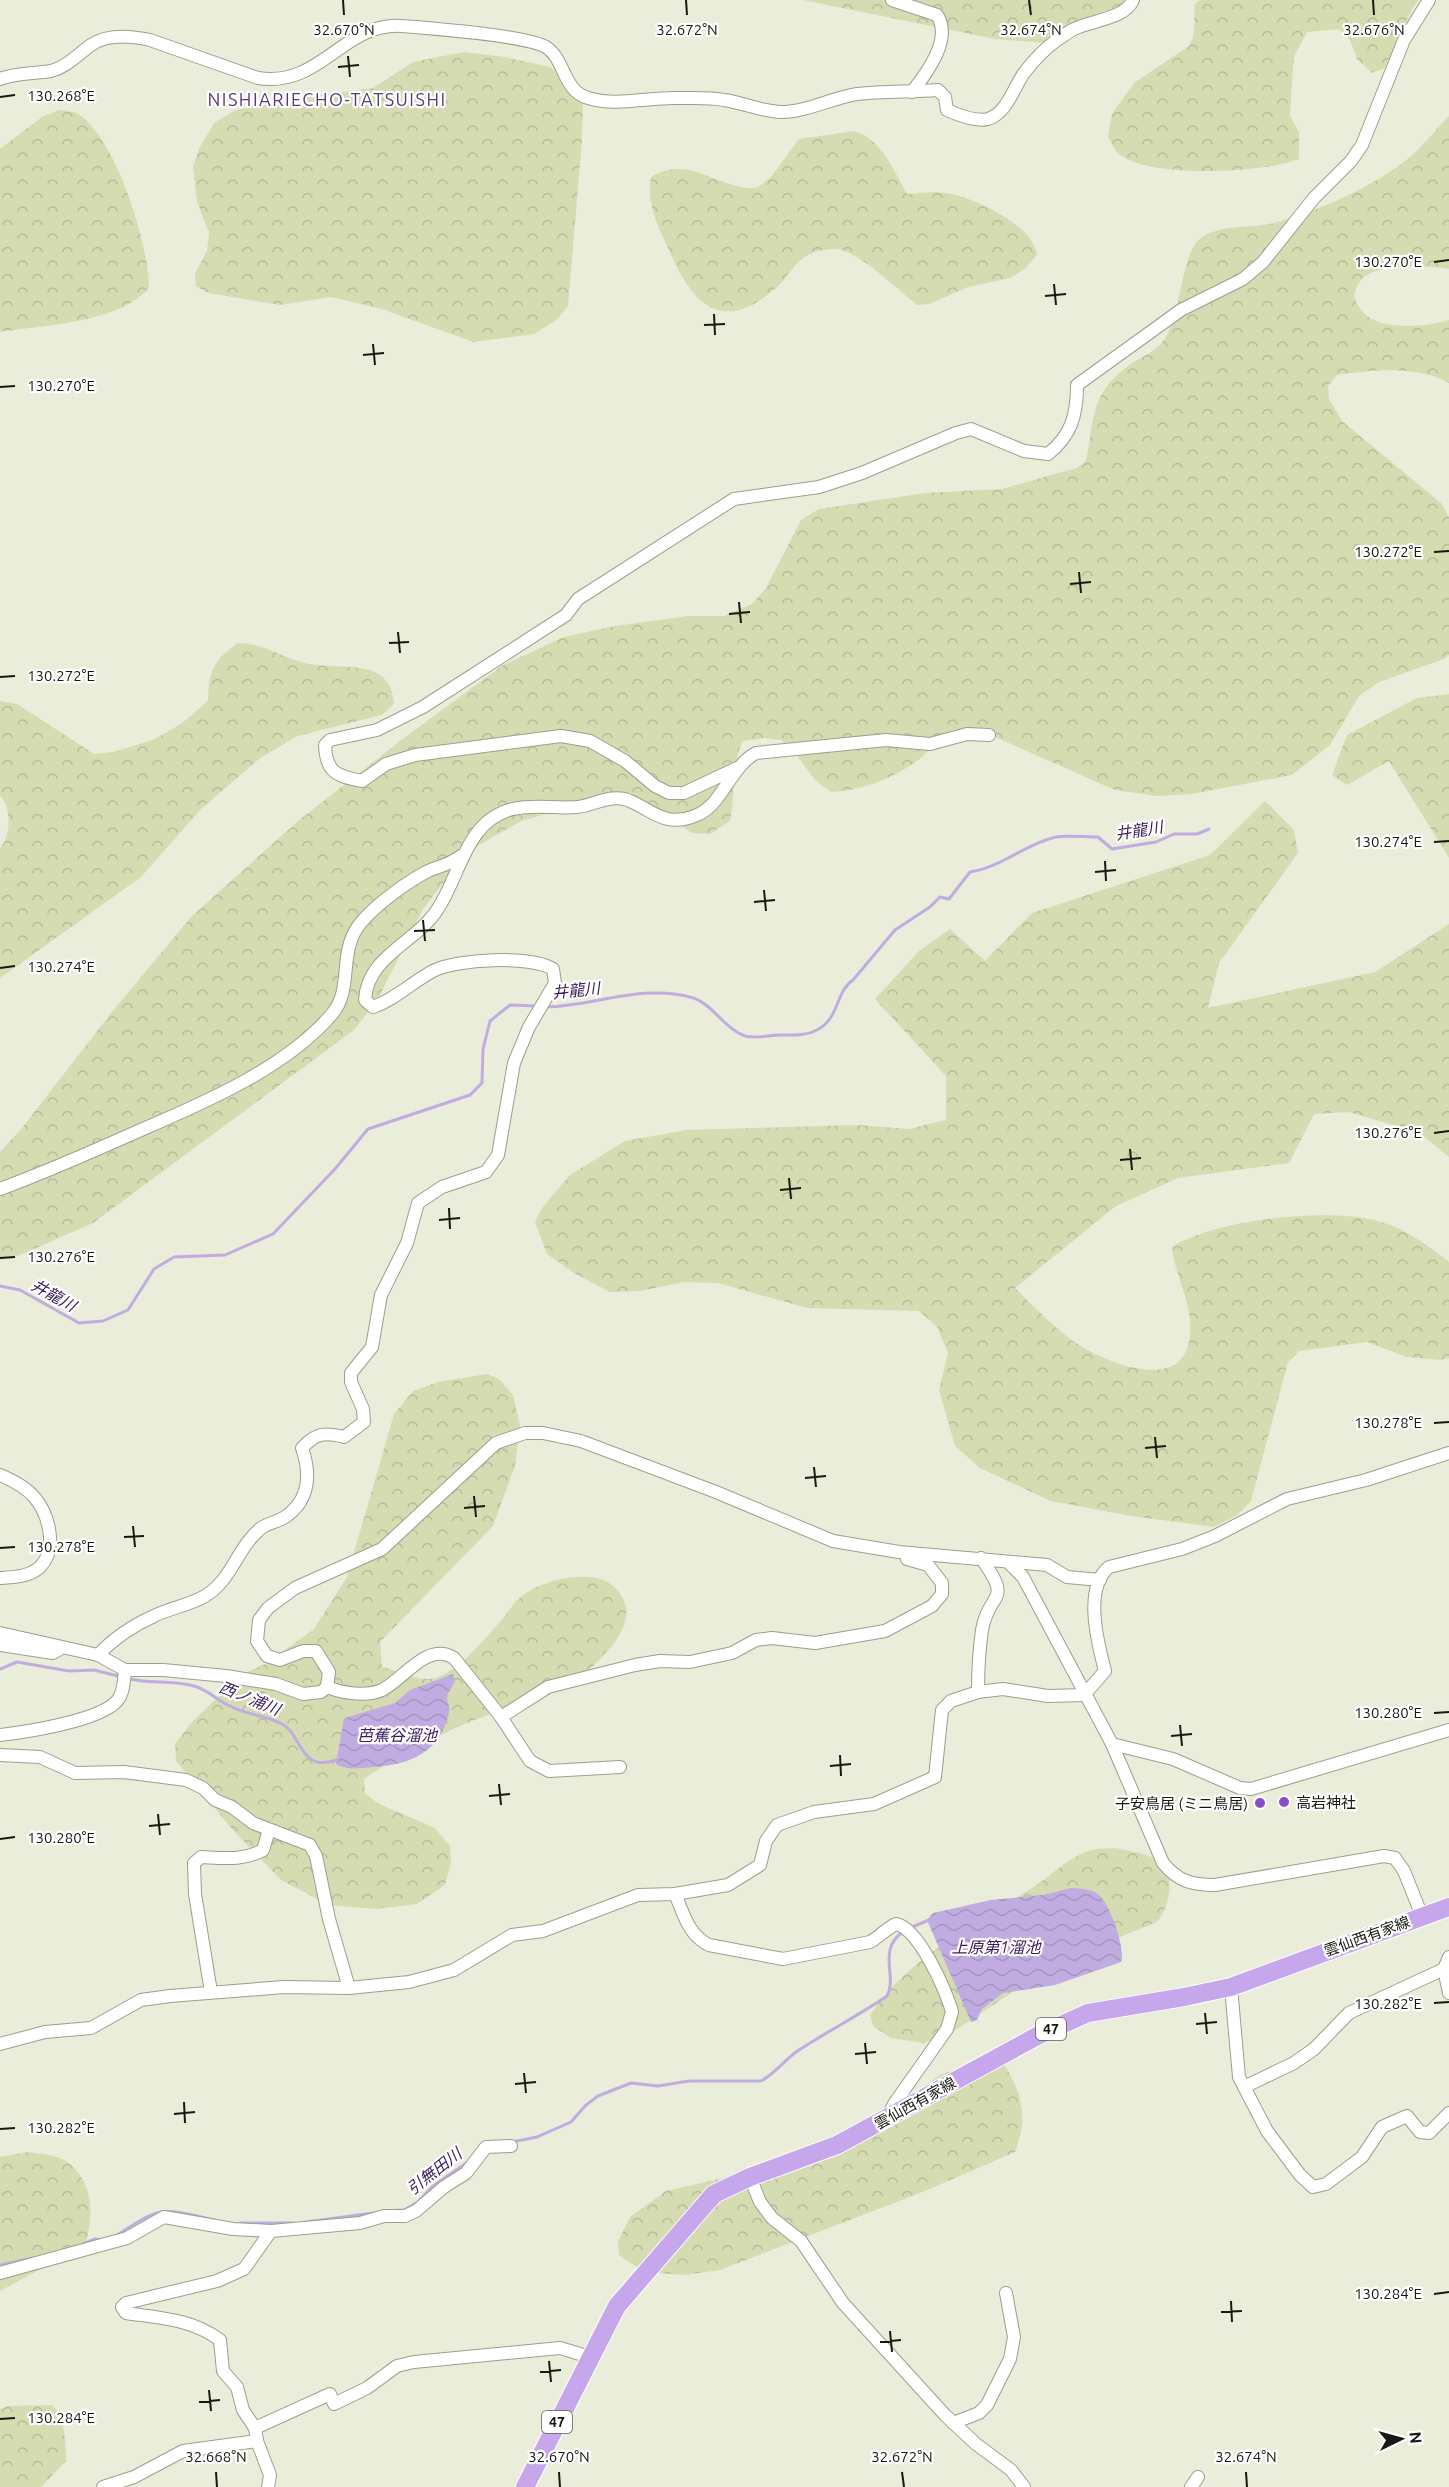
<svg xmlns="http://www.w3.org/2000/svg" width="1449" height="2487" viewBox="0 0 1449 2487" font-family="Ubuntu,'Noto Sans JP',sans-serif">
<style>
.forest{fill:url(#forest-crowns)}
.water{fill:url(#water-waves)}
.lines{fill:none;stroke-linecap:round;stroke-linejoin:round}
.stream{stroke:#c1ace2;stroke-width:3}
.street-casing{stroke:#9c9f8d;stroke-width:14}
.primary-casing{stroke:#fff;stroke-width:20}
.street{stroke:#fff;stroke-width:12}
.primary{stroke:#c6a7ec;stroke-width:18}
.ticks{fill:none;stroke:#171812;stroke-width:2}
.poi-dot{fill:#874fc7;stroke:#fff;stroke-width:2}
.labels{text-anchor:middle;dominant-baseline:central;stroke-width:4.5;stroke-linejoin:round;paint-order:stroke}
.shield{fill:#fff;stroke:#5d5d59;stroke-width:1.5}
.shield-label{font-size:14px;font-weight:bold;fill:#171812}
.poi-label{font-size:15px;fill:#171812;stroke:#fff;text-anchor:start}
.street-label{font-size:15px;fill:#171812;stroke:#fff}
.water-label{font-size:16px;font-style:italic;fill:#391b5a;stroke:#fff}
.quarter-label{font-size:18px;letter-spacing:1.5px;fill:#563b77;stroke:#fff}
.ticks-label{font-size:15px;text-anchor:middle;fill:#171812;stroke:#fff;stroke-width:4.5;stroke-linejoin:round;paint-order:stroke}
</style>
<defs>
<pattern id="forest-crowns" width="20" height="18" patternUnits="userSpaceOnUse" patternTransform="scale(1.5)"><rect width="20" height="18" fill="#d5dcb2"/><path d="M2 6a3 3 0 1 1 6 0M12 15a3 3 0 1 1 6 0" fill="none" stroke="#b6bc98"/></pattern>
<pattern id="water-waves" width="16" height="10" patternUnits="userSpaceOnUse" patternTransform="scale(1.5)"><rect width="16" height="10" fill="#c1ace2"/><path d="M0 5q4-4 8 0t8 0" fill="none" stroke="#a593c1"/></pattern>
</defs>
<rect width="100%" height="100%" fill="#e9edd9"/>
<g class="forest">
<path d="M803,0H1127L1092,28L1047,43L995,39Z"/>
<path d="M1201,0H1419L1413,7L1385,68L1372,73L1357,59L1350,40L1339,29L1307,32L1294,56L1292,81L1290,116L1299,132V159C1266,173 1145,179 1118,153C1114,149 1111,142 1108,137L1112,114L1134,83L1189,46C1197,34 1193,18 1195,4Z"/>
<path d="M464,52L505,57L550,67L570,81L583,97L582,140L568,306L556,320L534,334L473,342L382,309L331,297L280,305L208,293L196,286L195,274L207,251L209,233L197,201L193,167L199,149L214,123L236,110L299,98L373,88L413,62Z"/>
<path d="M59,110C64,111 72,111 77,113C116,137 149,244 149,288C119,323 44,325 0,332V149L42,117Z"/>
<path d="M1449,116V269C1426,265 1385,263 1365,276C1358,281 1356,289 1354,296C1357,304 1360,310 1367,316C1384,330 1429,327 1449,320V383C1418,365 1371,370 1337,375L1328,386L1329,399L1342,421L1442,504L1449,517V655L1444,659L1379,682L1359,696L1330,745L1292,775L1192,794L1157,796L1115,790L977,729C931,727 943,744 913,764C886,781 862,790 831,792L815,780L792,749L781,740L764,738L743,741C730,766 736,795 730,821L710,834L692,833L654,807L592,801L521,821L467,852L423,909L378,999L354,1030L93,1223L20,1255L0,1260V1152L22,1128L115,1008L192,916L298,821L404,738L503,665L564,637L615,626L689,616H724L752,604L766,588L801,520L819,509L925,493L1002,489L1077,468L1086,461C1095,419 1089,395 1128,366C1140,357 1155,353 1164,340C1181,317 1181,253 1200,239C1221,223 1249,229 1274,223C1320,210 1367,190 1405,161C1421,149 1435,130 1449,116Z"/>
<path d="M854,131C881,138 894,171 907,194C919,193 932,191 945,193C972,196 1034,225 1037,255L1026,268L1010,278L968,287L929,304L917,305C899,291 857,249 835,249C823,249 810,252 801,260C793,266 787,277 780,284C734,328 701,318 675,263C663,236 645,207 651,177C690,153 720,191 757,188L771,177L799,139Z"/>
<path d="M238,643C268,644 279,657 305,663C339,672 391,654 394,704L382,715L297,736L259,759L201,809L141,877L0,978V848C11,836 12,807 0,796V701L17,704L94,754L113,752L153,740L181,724L208,701C209,670 213,661 238,643Z"/>
<path d="M1449,694V858L1389,761L1347,785L1332,775L1347,735L1417,698Z"/>
<path d="M1265,801L1294,830L1298,853L1219,963L1208,1008L1375,972L1449,924V1157L1420,1133L1349,1112L1314,1114L1289,1163L1178,1178L1116,1206L1015,1288C1032,1305 1050,1323 1069,1338C1094,1358 1175,1394 1188,1346C1198,1311 1175,1280 1172,1247C1215,1220 1319,1209 1369,1219C1398,1224 1427,1244 1449,1262V1358L1442,1360L1407,1357L1367,1342L1299,1351L1288,1362L1251,1501L1237,1515L1214,1527L1131,1516L1051,1501L980,1468L955,1446L939,1390L948,1353L937,1327L919,1311L807,1308L718,1283L684,1282L640,1291L610,1292L574,1273L547,1254L535,1222L542,1208L570,1175L625,1141L686,1130L858,1125L909,1129L946,1120V1076L875,999L919,951L950,929L985,961L1032,913L1210,855Z"/>
<path d="M487,1374L499,1379L513,1395L520,1426L515,1466L493,1526L380,1642L382,1667C401,1671 423,1686 443,1675C467,1662 487,1636 505,1616C510,1609 516,1600 523,1595C542,1580 592,1568 612,1585C621,1593 628,1604 626,1617C624,1633 611,1647 601,1658C568,1694 511,1705 467,1723C432,1738 395,1757 364,1779L365,1793L377,1803L435,1828L450,1846L451,1863L445,1885L417,1904L376,1909L329,1905L281,1880L233,1830L176,1761L175,1744L191,1723L241,1675L269,1662L314,1629L347,1577L394,1414L413,1391L438,1382Z"/>
<path d="M1115,1848C1129,1851 1149,1853 1160,1862C1177,1877 1169,1908 1157,1922L1058,1962L954,2031L924,2043L891,2038L873,2026L870,2015C908,1957 978,1923 1035,1886C1053,1874 1067,1859 1088,1851C1096,1848 1106,1849 1115,1848Z"/>
<path d="M1004,2064C1023,2095 1028,2118 1015,2152L925,2191L720,2270L684,2275L644,2272L619,2255L618,2241L630,2217L666,2191L723,2178L837,2134L903,2101L940,2075L968,2065Z"/>
<path d="M28,2152C41,2154 59,2155 69,2163C94,2184 94,2217 85,2245L0,2291V2157Z"/>
<path d="M52,2405C65,2417 66,2444 66,2461L41,2487H0V2409L8,2406Z"/>
</g>
<g class="water">
<path d="M453,1674L455,1682L447,1695C446,1701 451,1706 449,1713C440,1753 409,1765 373,1767C360,1768 347,1771 336,1764L344,1718L395,1703L410,1690Z"/>
<path d="M1071,1888C1080,1889 1092,1888 1099,1895C1110,1904 1126,1949 1121,1962L1055,1985L1003,1993L982,2009L977,2020L971,2022L927,1920L933,1913L991,1900L1043,1895Z"/>
</g>
<g class="lines">
<g class="stream">
<path d="M546,1007C594,1006 642,984 690,997C712,1002 724,1029 745,1036C756,1039 770,1035 781,1035C794,1035 806,1036 817,1030C840,1018 835,992 853,980L895,930L930,907L940,897L949,899L970,872C1002,867 1025,844 1056,837C1069,835 1084,837 1098,837L1112,849L1156,842L1174,834H1197L1209,829"/>
<path d="M0,1286L20,1290L79,1323L103,1321L128,1310L154,1269L174,1257L225,1255L273,1234L335,1169L368,1129L470,1095L482,1083L483,1049L490,1021L510,1005L536,1006"/>
<path d="M0,1669L17,1662L69,1671L94,1670L118,1676"/>
<path d="M130,1679C151,1684 173,1680 194,1686C208,1690 217,1700 230,1706C246,1715 266,1715 282,1724C302,1734 299,1773 337,1760"/>
<path d="M910,1928L929,1920"/>
<path d="M512,2142L537,2137L571,2122L586,2105L598,2096L631,2083L658,2086L689,2081H761C773,2075 784,2061 796,2052C826,2032 858,2016 887,1996C898,1976 876,1950 904,1931"/>
<path d="M383,2211L404,2210L418,2202L433,2186L468,2162"/>
<path d="M306,2222L373,2213"/>
<path d="M240,2223H293"/>
<path d="M116,2236C163,2205 161,2208 215,2220"/>
<path d="M83,2244L95,2239L102,2240"/>
<path d="M0,2265L33,2258"/>
</g>
<defs>
<g id="street">
<path d="M892,0L937,15C953,39 926,74 912,92"/>
<path d="M0,79C17,72 34,74 51,71C67,67 78,54 91,45C107,34 132,36 150,40L258,78C321,88 343,22 402,26C428,28 528,36 546,47C565,59 563,91 588,98C616,107 649,97 678,98C693,98 709,97 724,100C744,103 760,111 781,112C806,112 832,98 857,94C883,91 911,92 938,90L945,97L947,110C958,115 975,122 988,119C1007,113 1014,87 1024,73C1034,60 1044,49 1057,40C1062,37 1067,33 1072,30C1090,20 1124,20 1133,0"/>
<path d="M737,768L684,793H669L655,786L625,761L590,741L561,736L415,755L386,764L362,781C337,776 326,773 325,745L330,740L377,730L423,707L566,615L578,599L734,499L819,487L862,473L956,433L971,429L1024,451L1048,454C1072,435 1077,414 1077,385L1181,310L1243,279L1263,262L1314,198L1351,161L1362,145L1404,40L1429,0"/>
<path d="M0,1189C49,1171 96,1150 143,1129C206,1102 287,1067 332,1014C351,992 341,960 353,935C363,913 403,885 424,873C437,866 446,867 461,856"/>
<path d="M0,1475C12,1480 26,1487 35,1498C49,1515 58,1549 40,1567C29,1577 14,1577 0,1578"/>
<path d="M1009,1563L1023,1577L1112,1744L1163,1863C1178,1881 1191,1885 1215,1885L1384,1856L1395,1858L1404,1871L1422,1916"/>
<path d="M0,1633L98,1655L125,1670H163L226,1676L276,1684L303,1694L321,1692L327,1687L329,1672L316,1651H303L280,1660L267,1656L257,1641L259,1620L268,1608L295,1588L382,1549L496,1443L525,1433H543L581,1441L716,1492L833,1541L899,1552L1047,1565L1067,1577L1100,1580"/>
<path d="M0,1645L53,1653L60,1649"/>
<path d="M98,1655C113,1639 134,1625 154,1616C170,1608 190,1605 205,1596C232,1580 237,1548 260,1529C267,1523 278,1522 285,1517C310,1500 311,1474 302,1448C316,1433 324,1432 344,1437L364,1422L363,1409L351,1382V1373L372,1347L381,1295L407,1243L418,1203L442,1187L486,1172L498,1155L514,1063L529,1027L555,983L553,969C531,955 456,959 433,971C412,982 396,999 373,1007L365,1000C367,959 409,945 431,918C460,884 462,821 513,809C535,804 555,809 577,807C594,805 613,793 630,801C655,812 666,828 697,815C722,805 730,767 756,753L886,740L930,744L967,734L989,735"/>
<path d="M327,1687C342,1693 366,1697 382,1690C403,1680 427,1641 454,1658L501,1717L530,1761L549,1771L620,1767"/>
<path d="M978,1692C978,1671 979,1651 982,1630C989,1590 1014,1604 981,1558"/>
<path d="M501,1717L548,1687L635,1665L660,1661L690,1662L732,1653L756,1640L772,1638L815,1643L885,1631L932,1606L942,1594V1583L928,1565L907,1559"/>
<path d="M0,1735C26,1732 99,1721 117,1701C124,1693 124,1680 125,1670"/>
<path d="M1112,1744L1173,1759L1240,1788L1251,1789L1449,1730"/>
<path d="M0,1755L40,1757L75,1773L124,1772L186,1780L203,1788L215,1800L232,1807L253,1823L310,1845L316,1856L329,1919L349,1988"/>
<path d="M675,1894C684,1914 688,1935 709,1945L783,1959L870,1942C879,1937 887,1928 896,1924C918,1927 947,1992 952,2012L947,2029L894,2104L888,2117"/>
<path d="M1449,1957L1444,1969L1449,1993"/>
<path d="M1231,1987L1239,2077L1267,2131L1300,2175L1313,2187L1326,2184L1362,2157L1382,2127L1407,2116L1420,2132L1429,2133L1449,2113"/>
<path d="M211,1992L195,1894L194,1863L201,1857C223,1858 244,1861 263,1850L269,1830"/>
<path d="M0,2044L45,2032L91,2028L141,2000L170,1996L284,1987L349,1988L409,1982L454,1970L512,1935L543,1931L638,1895L675,1894L728,1885L760,1865L766,1841L777,1825L814,1812L874,1804L935,1777L942,1710L951,1701L978,1692L1003,1689L1048,1696L1084,1695L1105,1671C1098,1644 1083,1588 1109,1567L1182,1549L1215,1536L1287,1499L1366,1480L1449,1453"/>
<path d="M1244,2087L1294,2063L1314,2049L1349,2013L1444,1969"/>
<path d="M750,2177L760,2202L772,2218L801,2241L843,2303L945,2415L976,2444L1011,2470L1024,2487"/>
<path d="M0,2273L127,2238L164,2217L233,2229L271,2231L360,2223L384,2216H405L416,2211L444,2187L466,2173L486,2147L511,2146"/>
<path d="M953,2423L979,2413L987,2405L1010,2359L1014,2337L1006,2293"/>
<path d="M255,2428L330,2394L334,2404L367,2388L397,2366L414,2362L560,2348L590,2357"/>
<path d="M257,2441L255,2428L243,2410L237,2387L223,2371L220,2340C192,2319 160,2318 126,2313L122,2307L126,2303L217,2281L244,2269L271,2231"/>
<path d="M103,2487L134,2477L183,2451L257,2441L270,2475L268,2487"/>
<path d="M1191,2487L1198,2477"/>
</g>
<path id="primary" d="M525,2487L617,2306L714,2194L750,2177L837,2145L1039,2035L1088,2013L1184,1997L1231,1987L1449,1907"/>
</defs>
<use href="#street" class="street-casing"/>
<use href="#primary" class="primary-casing"/>
<use href="#street" class="street"/>
<use href="#primary" class="primary"/>
</g>
<path class="ticks" d="M343,0L344,15M686,0L687,15M1029,0L1031,15M1373,0L1374,15M348,56L350,77M338,67L359,65M0,97L15,95M1434,262L1449,260M1054,284L1056,305M1045,296L1066,294M714,314L715,335M704,325L725,324M373,344L375,365M363,355L384,353M0,387L15,386M1434,552L1449,551M1079,572L1081,593M1070,584L1091,582M739,602L741,623M729,614L750,612M398,632L400,653M389,643L409,642M0,677L15,676M1434,842L1449,841M1105,861L1106,881M1095,872L1116,870M764,890L766,911M754,902L775,900M423,920L425,941M414,931L435,930M0,968L15,966M1434,1133L1449,1131M1130,1149L1132,1170M1120,1160L1141,1158M789,1178L791,1199M780,1190L801,1188M449,1208L450,1229M439,1220L460,1218M0,1258L15,1257M1434,1423L1449,1422M1155,1437L1157,1458M1145,1448L1166,1446M814,1467L816,1487M805,1478L826,1476M474,1496L476,1517M464,1508L485,1506M133,1526L135,1547M124,1537L144,1536M0,1548L15,1547M1434,1713L1449,1712M1180,1725L1182,1746M1171,1736L1192,1734M840,1755L841,1776M830,1766L851,1764M499,1784L501,1805M489,1796L510,1794M158,1814L160,1835M149,1826L170,1824M0,1839L15,1837M1434,2003L1449,2002M1205,2013L1207,2034M1196,2024L1217,2022M865,2043L867,2064M855,2054L876,2052M524,2073L526,2093M515,2084L536,2082M184,2102L185,2123M174,2114L195,2112M0,2129L15,2128M1434,2294L1449,2292M1231,2301L1232,2322M1221,2312L1242,2311M890,2331L892,2352M880,2342L901,2340M549,2361L551,2382M540,2372L561,2370M209,2390L211,2411M199,2402L220,2400M0,2419L15,2418M216,2472L217,2487M559,2472L560,2487M902,2472L904,2487M1246,2472L1247,2487"/>
<g class="poi-dot">
<circle cx="1284" cy="1802" r="6"/>
<circle cx="1260" cy="1803" r="6"/>
</g>
<g class="labels">
<g class="shield">
<rect x="1036" y="2018" width="30" height="22" rx="4.5"/>
<rect x="542" y="2411" width="30" height="22" rx="4.5"/>
</g>
<g class="shield-label">
<text x="1051" y="2029">47</text>
<text x="557" y="2422">47</text>
</g>
<g class="poi-label">
<text x="1296" y="1802">高岩神社</text>
<text x="1248" y="1803" text-anchor="end">子安鳥居 (ミニ鳥居)</text>
</g>
<g class="street-label">
<text transform="translate(1367 1936) rotate(-20)">雲仙西有家線</text>
<text transform="translate(915 2103) rotate(-29)">雲仙西有家線</text>
</g>
<g class="water-label">
<text transform="translate(1139 830) rotate(-9)">井龍川</text>
<text transform="translate(576 990) rotate(-6)">井龍川</text>
<text transform="translate(54 1295) rotate(29)">井龍川</text>
<text transform="translate(250 1698) rotate(22)">西ノ浦川</text>
<text x="397" y="1735">芭蕉谷溜池</text>
<text x="996" y="1947">上原第1溜池</text>
<text transform="translate(434 2171) rotate(-38)">引無田川</text>
</g>
<g class="quarter-label">
<text x="327" y="99">NISHIARIECHO-TATSUISHI</text>
</g>
</g>
<g class="ticks-label">
<text x="344" y="35">32.670°N</text>
<text x="687" y="35">32.672°N</text>
<text x="1031" y="35">32.674°N</text>
<text x="1374" y="35">32.676°N</text>
<text x="61" y="101">130.268°E</text>
<text x="1388" y="267">130.270°E</text>
<text x="61" y="391">130.270°E</text>
<text x="1388" y="557">130.272°E</text>
<text x="61" y="681">130.272°E</text>
<text x="1388" y="847">130.274°E</text>
<text x="61" y="972">130.274°E</text>
<text x="1388" y="1138">130.276°E</text>
<text x="61" y="1262">130.276°E</text>
<text x="1388" y="1428">130.278°E</text>
<text x="61" y="1552">130.278°E</text>
<text x="1388" y="1718">130.280°E</text>
<text x="61" y="1843">130.280°E</text>
<text x="1388" y="2009">130.282°E</text>
<text x="61" y="2133">130.282°E</text>
<text x="1388" y="2299">130.284°E</text>
<text x="61" y="2423">130.284°E</text>
<text x="216" y="2462">32.668°N</text>
<text x="559" y="2462">32.670°N</text>
<text x="902" y="2462">32.672°N</text>
<text x="1246" y="2462">32.674°N</text>
</g>
<g transform="translate(1401 2439) rotate(85)" stroke="#ffffff" stroke-width="4.5" paint-order="stroke">
<path d="M0-4.5L10 22L0 15L-10 22Z" fill="#171812"/>
<text y="-9" font-size="16" font-weight="bold" text-anchor="middle" fill="#171812">N</text>
</g>
</svg>
